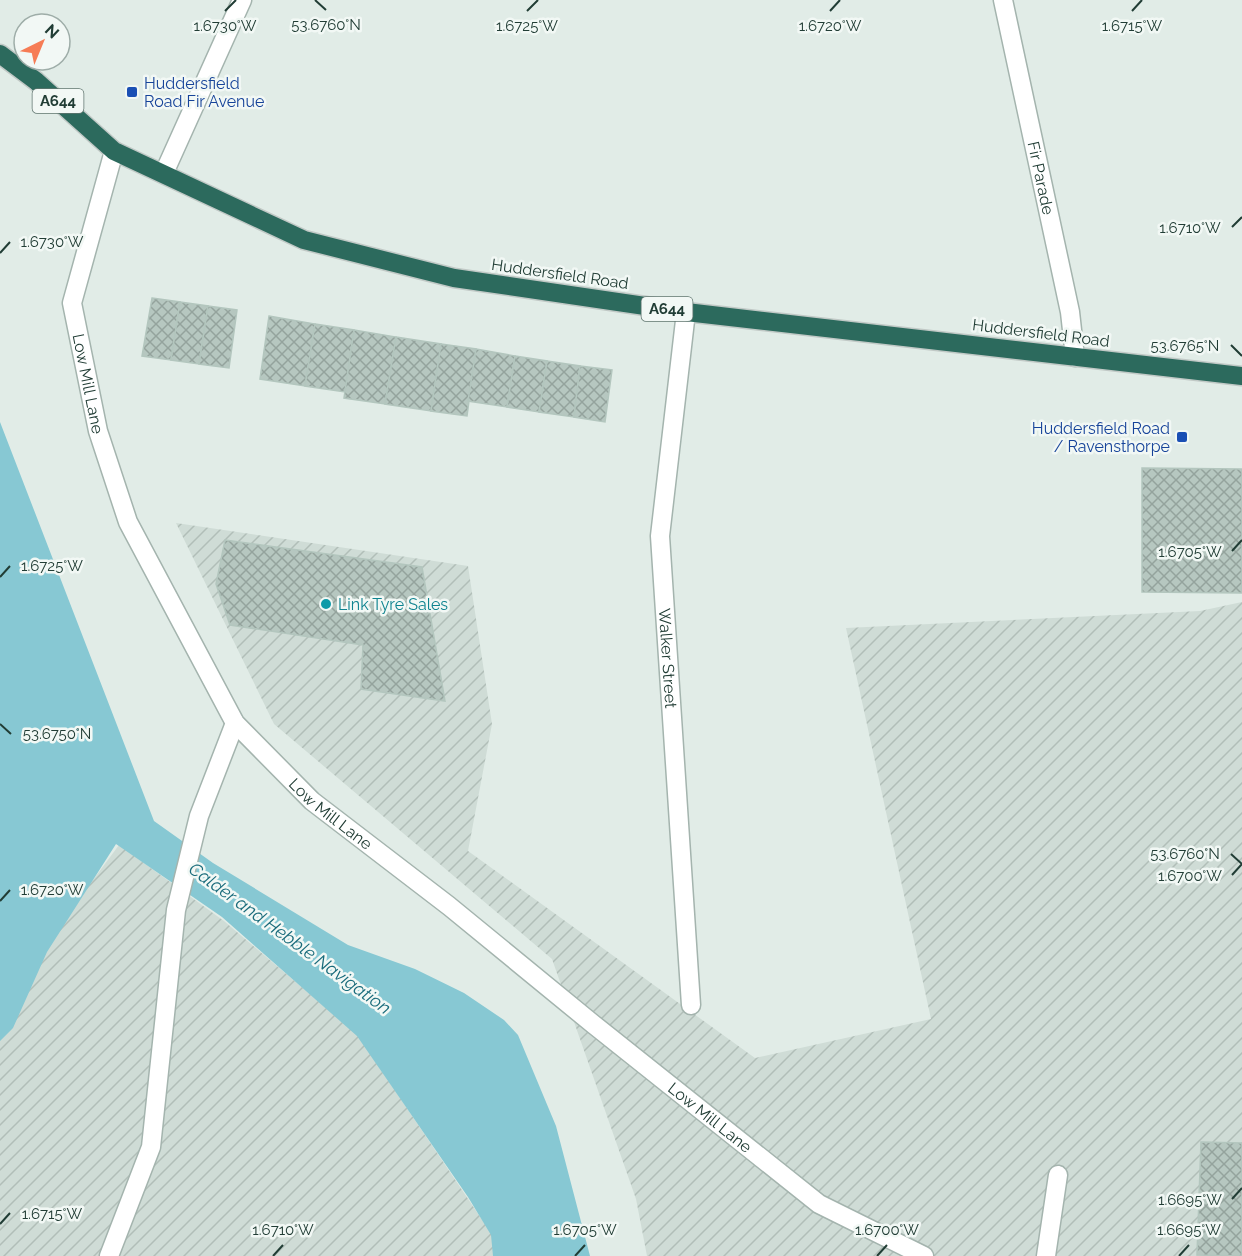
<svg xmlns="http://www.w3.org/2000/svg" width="1242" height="1256" viewBox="0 0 1242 1256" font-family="Raleway,sans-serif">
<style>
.industrial{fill:url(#industrial-furrows)}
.water{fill:#87c8d3}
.building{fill:url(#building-cross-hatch);stroke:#b3c6be;stroke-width:1.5}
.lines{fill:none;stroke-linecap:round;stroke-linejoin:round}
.lane-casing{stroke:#a4b4ae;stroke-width:21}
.street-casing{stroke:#a4b4ae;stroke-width:21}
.highway-casing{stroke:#c1c9c6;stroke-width:21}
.lane{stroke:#fff;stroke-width:18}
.street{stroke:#fff;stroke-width:18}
.highway{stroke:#2c6a5d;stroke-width:18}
.ticks{fill:none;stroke:#213d35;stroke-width:2}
.transit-dot{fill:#1a4fb4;stroke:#f2f8f5;stroke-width:2}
.culture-dot{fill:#0f9aa8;stroke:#f2f8f5;stroke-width:2}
.labels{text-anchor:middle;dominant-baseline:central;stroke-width:5;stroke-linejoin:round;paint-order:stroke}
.shield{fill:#f2f8f5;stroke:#60756f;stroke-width:1.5}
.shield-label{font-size:15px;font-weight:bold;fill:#213d35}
.transit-label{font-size:16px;fill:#164399;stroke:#f2f8f5;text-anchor:start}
.street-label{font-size:16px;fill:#213d35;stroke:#f2f8f5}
.culture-label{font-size:16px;fill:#0d838f;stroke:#f2f8f5;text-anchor:start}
.water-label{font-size:18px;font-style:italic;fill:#196b7b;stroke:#f2f8f5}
.ticks-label{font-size:15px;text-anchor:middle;fill:#213d35;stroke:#f2f8f5;stroke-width:5;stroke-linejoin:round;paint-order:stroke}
</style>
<defs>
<pattern id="industrial-furrows" width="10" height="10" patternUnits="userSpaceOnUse" patternTransform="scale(1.5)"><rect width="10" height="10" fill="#cfdcd6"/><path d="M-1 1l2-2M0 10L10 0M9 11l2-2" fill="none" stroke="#b1beb8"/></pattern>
<pattern id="building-cross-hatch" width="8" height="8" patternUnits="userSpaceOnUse" patternTransform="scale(1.5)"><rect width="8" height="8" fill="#b6c7c0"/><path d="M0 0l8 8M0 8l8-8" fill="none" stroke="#94a39d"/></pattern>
</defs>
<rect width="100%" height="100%" fill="#e1ece7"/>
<g class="industrial">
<path d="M176,523L468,566L492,724L468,851L755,1058L931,1019L846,628L1200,611L1242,602V1256H647L636,1199L552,959L274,724Z"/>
<path d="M119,845L224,921L357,1034L493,1236L496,1256H0V1005Z"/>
</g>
<path class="water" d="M0,422L154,821L213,863L348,945L415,969L464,993L504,1020L518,1035L556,1126L590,1256H493L491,1235L468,1197L357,1036L222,917L116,844L47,952L13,1028L0,1041Z"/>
<g class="building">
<path d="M152,298L180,302L171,360L142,356Z"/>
<path d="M180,302L208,306L199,364L171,360Z"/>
<path d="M208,306L237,310L229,368L199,364Z"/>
<path d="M269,316L315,324L305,386L260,379Z"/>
<path d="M315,324L354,330L345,392L305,386Z"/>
<path d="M354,330L396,337L385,404L344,398Z"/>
<path d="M396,337L441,344L431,411L385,404Z"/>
<path d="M441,344L476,349L467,416L431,411Z"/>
<path d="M476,349L515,356L507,407L468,401Z"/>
<path d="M515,356L547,361L539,412L507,407Z"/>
<path d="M547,361L580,366L574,417L539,412Z"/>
<path d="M580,366L612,370L605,422L574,417Z"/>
<path d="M1142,468L1242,469V593L1142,592Z"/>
<path d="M225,540L422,567L445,701L361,689L363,645L230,625L216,584Z"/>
<path d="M1201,1142L1242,1143V1256L1197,1255Z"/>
</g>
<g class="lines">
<defs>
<path id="lane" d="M1046,1256L1058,1175"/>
<g id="street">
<path id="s1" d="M1003,0L1070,312L1075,357"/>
<path id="s2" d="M114,151L72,303L98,431L128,522L235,723L312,801L449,906L593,1024L819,1204L924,1256"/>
<path d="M164,173L242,0"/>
<path id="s3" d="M686,312L660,536L691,1005"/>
<path d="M109,1256L151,1147L176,910L199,816L235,723"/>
</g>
<path id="highway" d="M0,54L36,81L114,151L304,240L454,278L686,312L1242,376"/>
</defs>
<use href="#lane" class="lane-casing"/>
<use href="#street" class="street-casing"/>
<use href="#highway" class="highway-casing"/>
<use href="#lane" class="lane"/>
<use href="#street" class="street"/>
<use href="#highway" class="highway"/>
</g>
<path class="ticks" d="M315,0L326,10M225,11L236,0M527,11L538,0M830,11L840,0M1132,11L1142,0M1232,227L1242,217M0,253L10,242M1231,345L1242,356M1232,551L1242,540M0,577L10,566M0,724L11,734M1231,854L1242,864M1232,875L1242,864M0,901L10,890M1232,1199L1242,1188M0,1224L10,1213M273,1256L283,1245M575,1256L585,1245M877,1256L887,1245M1179,1256L1189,1245"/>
<g class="transit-dot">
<rect x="126" y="86" width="12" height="12" rx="3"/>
<rect x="1176" y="431" width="12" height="12" rx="3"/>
</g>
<circle class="culture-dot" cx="326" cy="604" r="6"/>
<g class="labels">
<g class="shield">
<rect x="32.5" y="89" width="51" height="24" rx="4.5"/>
<rect x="641.5" y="297" width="51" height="24" rx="4.5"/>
</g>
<g class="shield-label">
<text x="58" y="101">A644</text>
<text x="667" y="309">A644</text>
</g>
<g class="transit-label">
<text x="144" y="83">Huddersfield<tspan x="144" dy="18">Road Fir Avenue</tspan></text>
<text x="1170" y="428" text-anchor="end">Huddersfield Road<tspan x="1170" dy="18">/ Ravensthorpe</tspan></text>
</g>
<g class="street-label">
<text stroke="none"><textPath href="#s1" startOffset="182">Fir Parade</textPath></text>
<text transform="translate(560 274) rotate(8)">Huddersfield Road</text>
<text transform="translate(1041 333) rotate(7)">Huddersfield Road</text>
<text stroke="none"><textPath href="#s2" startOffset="240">Low Mill Lane</textPath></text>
<text stroke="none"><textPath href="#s3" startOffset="348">Walker Street</textPath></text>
<text stroke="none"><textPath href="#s2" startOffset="744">Low Mill Lane</textPath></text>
<text stroke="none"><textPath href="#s2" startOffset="1230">Low Mill Lane</textPath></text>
</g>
<g class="culture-label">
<text x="338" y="604">Link Tyre Sales</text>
</g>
<g class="water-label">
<text transform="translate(290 938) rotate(36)">Calder and Hebble Navigation</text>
</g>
</g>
<g class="ticks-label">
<text x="326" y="30">53.6760°N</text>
<text x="225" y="31">1.6730°W</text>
<text x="830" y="31">1.6720°W</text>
<text x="527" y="31">1.6725°W</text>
<text x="1132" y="31">1.6715°W</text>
<text x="1190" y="233">1.6710°W</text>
<text x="52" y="247">1.6730°W</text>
<text x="1185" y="351">53.6765°N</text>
<text x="1190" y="557">1.6705°W</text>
<text x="52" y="571">1.6725°W</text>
<text x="57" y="739">53.6750°N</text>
<text x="1185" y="859">53.6760°N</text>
<text x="1190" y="881">1.6700°W</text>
<text x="52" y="895">1.6720°W</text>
<text x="1190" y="1205">1.6695°W</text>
<text x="52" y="1219">1.6715°W</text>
<text x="283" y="1235">1.6710°W</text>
<text x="585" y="1235">1.6705°W</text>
<text x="887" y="1235">1.6700°W</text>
<text x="1189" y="1235">1.6695°W</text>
</g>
<g transform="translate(42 42) rotate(43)"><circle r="28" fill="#f2f8f5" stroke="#9eada8" stroke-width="1.5"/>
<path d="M0-4.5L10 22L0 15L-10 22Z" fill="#f67c55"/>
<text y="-9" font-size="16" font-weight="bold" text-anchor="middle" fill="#213d35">N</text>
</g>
</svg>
